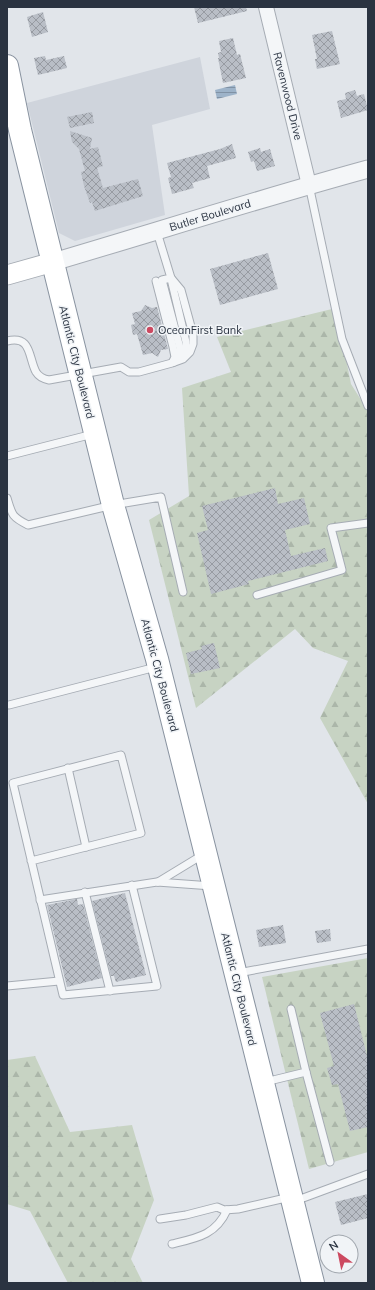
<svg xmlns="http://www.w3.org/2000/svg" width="375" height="1290" viewBox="0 0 375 1290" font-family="Mulish,sans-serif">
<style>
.built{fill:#cfd4dc}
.forest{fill:url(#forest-firs)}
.water{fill:url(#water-rules)}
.building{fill:url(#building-cross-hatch)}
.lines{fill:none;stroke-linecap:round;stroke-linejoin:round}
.service-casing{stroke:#a6acb4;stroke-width:9}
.minor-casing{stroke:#a6acb4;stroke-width:16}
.tertiary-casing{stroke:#a6acb4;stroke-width:19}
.secondary-casing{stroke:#a6acb4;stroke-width:21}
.trunk-casing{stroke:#8993a0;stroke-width:24}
.service{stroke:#f4f6f8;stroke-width:7}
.minor{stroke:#f4f6f8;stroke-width:14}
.tertiary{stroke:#f4f6f8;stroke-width:17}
.secondary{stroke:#fff;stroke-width:19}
.trunk{stroke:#fff;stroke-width:22}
.poi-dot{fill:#cc4960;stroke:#f1f4f7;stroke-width:1.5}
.labels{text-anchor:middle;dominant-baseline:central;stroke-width:3;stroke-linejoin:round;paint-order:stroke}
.street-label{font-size:11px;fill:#2a3341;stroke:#f1f4f7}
.poi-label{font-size:11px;fill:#2a3341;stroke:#f1f4f7;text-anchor:start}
</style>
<defs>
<pattern id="forest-firs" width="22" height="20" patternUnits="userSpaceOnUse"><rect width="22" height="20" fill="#c7d3c3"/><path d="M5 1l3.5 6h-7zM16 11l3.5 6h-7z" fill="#abb6a9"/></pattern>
<pattern id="water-rules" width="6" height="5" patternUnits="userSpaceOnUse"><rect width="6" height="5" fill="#9db3c9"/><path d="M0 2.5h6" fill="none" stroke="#8092a5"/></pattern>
<pattern id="building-cross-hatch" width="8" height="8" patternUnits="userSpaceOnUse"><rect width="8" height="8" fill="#b9bec6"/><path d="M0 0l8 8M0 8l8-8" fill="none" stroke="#979ba2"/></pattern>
</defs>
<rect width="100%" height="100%" fill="#e1e5ea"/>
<path class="built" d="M200,57L210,109L152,125L165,215L75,241L59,233L27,103Z"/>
<g class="forest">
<path d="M336,308L351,384L368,411V804L320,718L348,661L313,648L295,629L196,708L149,520L189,496L182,388L231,372L217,337Z"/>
<path d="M368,958V1152L309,1169L262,977Z"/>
<path d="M35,1056L70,1132L132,1125L154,1200L131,1259L143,1283H68L30,1211L7,1204V1060Z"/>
</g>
<path class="water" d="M235,85L237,94L217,99L215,90Z"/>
<g class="building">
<path d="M194,7H246L247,11L198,23Z"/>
<path d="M43,12L48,32L32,37L27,17Z"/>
<path d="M332,31L340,64L317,69L315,59H317L312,35Z"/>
<path d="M233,38L237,55L240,54L246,78L223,83L218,58H219L218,53L221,52L219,41Z"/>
<path d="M45,56L46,60L64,56L67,68L38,75L34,58Z"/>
<path d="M355,90L357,96L364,94L368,110L341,118L337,101L346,99L345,93Z"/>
<path d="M92,112L94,123L70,128L67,117Z"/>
<path d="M70,131L92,138L90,149L98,147L103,166L97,168L103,188L138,179L143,196L95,211L92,202L90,203L84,186L81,172L85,171L79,149L72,142Z"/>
<path d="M232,144L236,158L207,166L210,178L192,183L194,188L172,194L168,178L171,177L167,163L220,149Z"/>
<path d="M260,148L261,152L270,149L275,166L257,171L254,161L251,162L248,152Z"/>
<path d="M268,253L278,289L220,305L210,269Z"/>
<path d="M145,305L152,308L157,307L168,349L161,350L158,357L152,353L143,355L137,334L133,335L131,325L135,324L132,313L141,311Z"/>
<path d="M275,488L278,504L304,498L310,524L285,530L291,556L325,548L328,561L248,581L249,584L211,594L197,533L208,530L202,506Z"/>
<path d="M214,643L220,668L191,674L186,653L202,649L201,646Z"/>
<path d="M125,893L146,975L116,982L114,976H111L92,901Z"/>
<path d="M77,899L78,905L83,904L102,978L67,987L47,905Z"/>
<path d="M283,925L286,943L259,947L256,930Z"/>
<path d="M330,929L331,941L317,943L315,931Z"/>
<path d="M354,1004L368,1060V1127L350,1131L338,1084L332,1085L327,1068L334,1066L320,1013Z"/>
<path d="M368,1194V1218L341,1225L335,1202Z"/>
</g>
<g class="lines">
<defs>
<g id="service">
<path d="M309,185L342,339L368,406"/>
<path d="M157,232L171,278L162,280L180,348L179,357L174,362"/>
<path d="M171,279L186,342V349L180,357"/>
<path d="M156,281L173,347L175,357L173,361"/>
<path d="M7,341C32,335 28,357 36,372C39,377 44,379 49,380L121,367L129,372H139L172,363L183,359L190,352L193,344V334L181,290L171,278"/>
<path d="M7,456L93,434"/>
<path d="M7,498C12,515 12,517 28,525L113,505L161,497L183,592"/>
<path d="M257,595L342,570L331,528L368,523"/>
<path d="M9,705L156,667"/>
<path d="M68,768L86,847"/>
<path d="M31,861L141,833L121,755L13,783L63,995L157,986L132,885"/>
<path d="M158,882L204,854"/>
<path d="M85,892L110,991"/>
<path d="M40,900L157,882L212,886"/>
<path d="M238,973L368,949"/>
<path d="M7,986L59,981"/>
<path d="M306,1072L330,1162"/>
<path d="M265,1082L306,1072L291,1009"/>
<path d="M295,1201L368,1174"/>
<path d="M160,1219L186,1215L217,1207L224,1210L238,1209L290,1197"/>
<path d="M172,1244C197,1238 216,1235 227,1210"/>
</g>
<path id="minor" d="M266,7L309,185"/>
<path id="tertiary" d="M53,262C158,231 262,198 368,169"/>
<path id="secondary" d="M7,275L53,262"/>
<path id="trunk" d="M7,66L20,130L113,505L157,659L313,1283"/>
</defs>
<use href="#service" class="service-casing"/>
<use href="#minor" class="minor-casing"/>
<use href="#tertiary" class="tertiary-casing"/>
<use href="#secondary" class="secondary-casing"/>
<use href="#trunk" class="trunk-casing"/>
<use href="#service" class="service"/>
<use href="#minor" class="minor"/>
<use href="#tertiary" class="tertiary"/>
<use href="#secondary" class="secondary"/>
<use href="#trunk" class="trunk"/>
</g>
<circle class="poi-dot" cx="150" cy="330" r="4"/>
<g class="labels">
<g class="street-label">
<text transform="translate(288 96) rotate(76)">Ravenwood Drive</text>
<text transform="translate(210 215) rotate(-17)">Butler Boulevard</text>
<text transform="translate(77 362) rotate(76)">Atlantic City Boulevard</text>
<text transform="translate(160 675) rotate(75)">Atlantic City Boulevard</text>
<text transform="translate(239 989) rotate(76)">Atlantic City Boulevard</text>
</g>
<g class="poi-label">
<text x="158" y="330">OceanFirst Bank</text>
</g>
</g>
<rect width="375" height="1290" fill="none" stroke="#2a3341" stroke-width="16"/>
<g transform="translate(339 1254) rotate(327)"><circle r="19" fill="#f1f4f7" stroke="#a1a7ae"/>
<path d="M0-3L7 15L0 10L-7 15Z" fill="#cc4960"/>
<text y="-6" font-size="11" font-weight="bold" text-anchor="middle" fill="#2a3341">N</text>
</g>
</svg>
